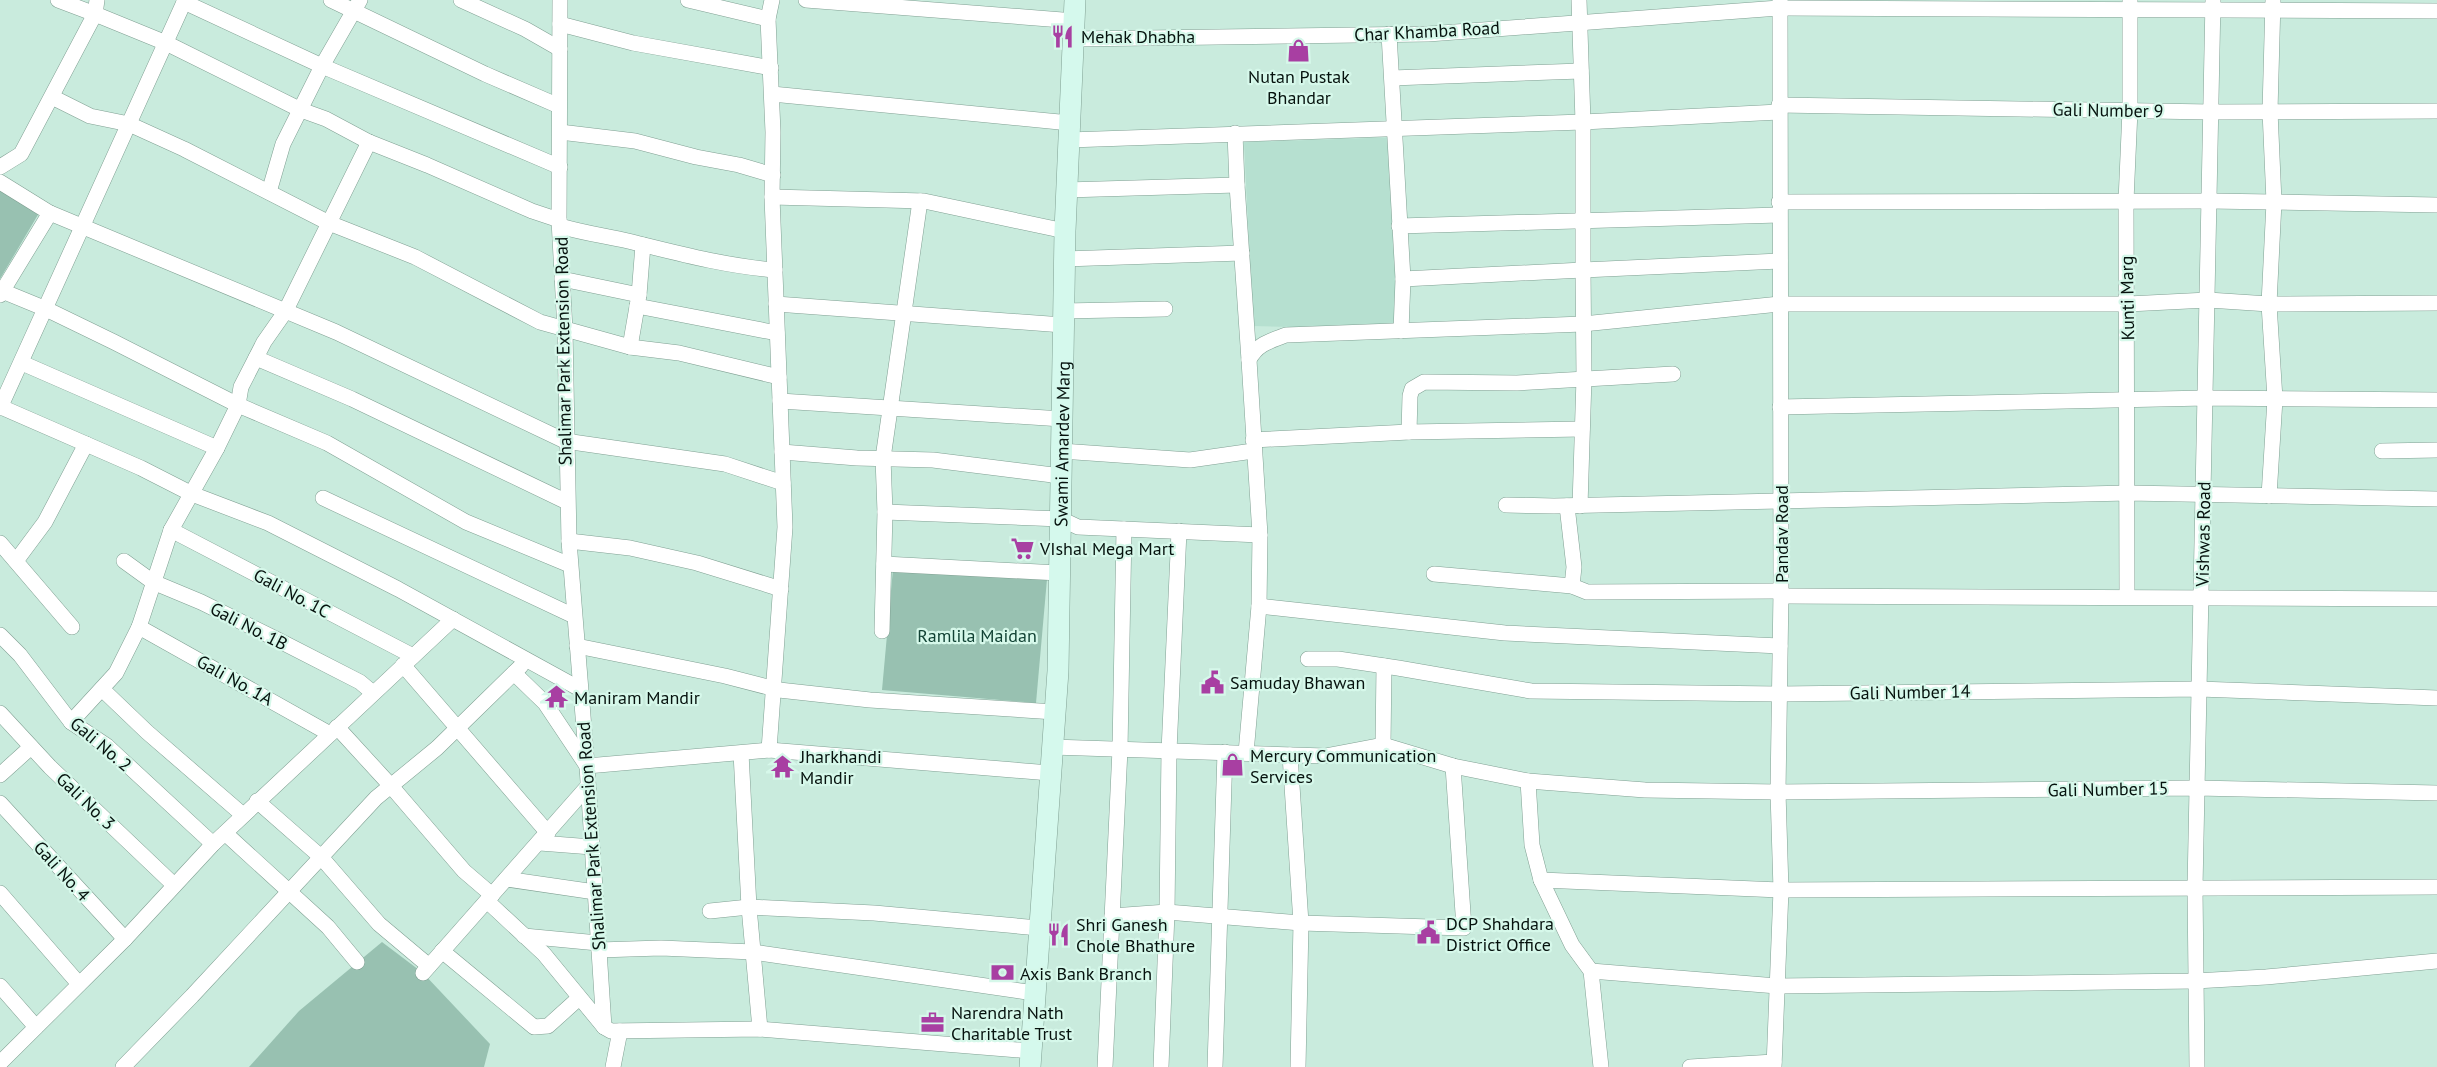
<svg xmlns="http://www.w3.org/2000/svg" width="2437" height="1067" viewBox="0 0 2437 1067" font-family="'PT Sans',sans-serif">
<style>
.built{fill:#b6e0d0}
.green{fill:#98c1b1}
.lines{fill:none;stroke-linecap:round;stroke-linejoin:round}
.street-casing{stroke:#80a093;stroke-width:16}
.secondary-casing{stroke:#80a093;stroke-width:22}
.street{stroke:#fff;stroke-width:15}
.secondary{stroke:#d5f9ed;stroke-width:21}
.labels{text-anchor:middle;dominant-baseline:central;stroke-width:4.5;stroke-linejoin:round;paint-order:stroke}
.street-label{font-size:18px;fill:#06120e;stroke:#d6f8ea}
.poi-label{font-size:18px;fill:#06120e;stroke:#d6f8ea;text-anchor:start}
.park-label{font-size:18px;fill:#114234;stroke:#d6f8ea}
</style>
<rect width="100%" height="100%" fill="#c9ebdd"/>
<path class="built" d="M1400,137L1408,330L1253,326L1244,142Z"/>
<g class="green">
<path d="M0,189L39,213L0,279Z"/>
<path d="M893,569L1047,579L1036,703L882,690Z"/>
<path d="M382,942L423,973L490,1044L484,1067H249L299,1011Z"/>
</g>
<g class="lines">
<defs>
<g id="street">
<path d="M58,0L95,14L97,0"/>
<path d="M331,0L485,74L559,106"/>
<path d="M461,0L525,29L560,49"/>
<path d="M560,0L559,220L565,330L569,541L587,766L604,1027L611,1031L760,1029L1031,1051"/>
<path d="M688,0L768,19"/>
<path d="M806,0L1075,21"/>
<path d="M184,2L322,66L560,167"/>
<path d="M560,24L633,43L771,68"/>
<path d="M1389,34L1403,279L1401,331"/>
<path d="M1074,39L1428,34L1779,8L2437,11"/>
<path d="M1392,78L1581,71"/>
<path d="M772,94L1070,123"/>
<path d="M52,97L90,116L129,124L184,149L329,223L415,257L540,322L630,347L679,353L779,377"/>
<path d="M1779,105L2211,112L2437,111"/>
<path d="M560,132L635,141L696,157L739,165L773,175"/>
<path d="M1069,140L1583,122L1779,112"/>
<path d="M0,167L21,154L95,14L166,43L301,110L326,119L369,142L427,165L532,211L559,220"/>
<path d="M0,182L50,213"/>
<path d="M1237,185L1249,360"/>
<path d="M1066,190L1237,185L1235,133"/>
<path d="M269,192L283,144L322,66L360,0"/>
<path d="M772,197L924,201L1065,231"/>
<path d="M1779,202L2210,201L2437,205"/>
<path d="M560,226C583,233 606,236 628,241C677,253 725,266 775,270"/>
<path d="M1399,226L1779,215"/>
<path d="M1064,259L1242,253"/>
<path d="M562,279L639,295"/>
<path d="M1403,279L1583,270V122L1579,0"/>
<path d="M2,291L46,309L114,342L238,405L327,443L466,522L570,565"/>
<path d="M0,295L50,213L336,332L565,441L725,464L783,483"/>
<path d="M776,304L1063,325"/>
<path d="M637,306L777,333"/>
<path d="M1063,311L1165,309"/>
<path d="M630,347L639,295L643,245"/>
<path d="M256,358L352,399L567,502"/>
<path d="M22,363L217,448"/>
<path d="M780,401L1062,419"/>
<path d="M1,407L141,468L192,494L268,523L398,589L580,689"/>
<path d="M1780,407L2206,398L2437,400"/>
<path d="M0,408L185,0"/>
<path d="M1409,432L1410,396L1412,389L1424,382L1517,383L1673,374"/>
<path d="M1253,440L1409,432L1582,429"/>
<path d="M1061,451L1190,460L1253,451"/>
<path d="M2382,451L2437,450"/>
<path d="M782,452L857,458L933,460L1061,476"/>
<path d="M2269,496L2275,399L2269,304L2274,202L2270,111L2273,0"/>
<path d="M323,498L574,616"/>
<path d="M1506,505L1554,506L2128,493L2437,499"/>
<path d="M1567,506L1574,567L1572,586"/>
<path d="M1580,506L1584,378L1583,270L1780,261"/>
<path d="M885,512L1061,519L1078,527L1260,535"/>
<path d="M171,530L413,656"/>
<path d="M569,541L630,548L697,563L781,589"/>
<path d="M0,543L72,627"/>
<path d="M16,561L45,522L86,444"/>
<path d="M124,561L153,582L201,602L278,640L360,682L373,693"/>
<path d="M884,564L1059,573"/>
<path d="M1434,574L1572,586L1587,592L1781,591"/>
<path d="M1781,596L2437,599"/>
<path d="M2127,597L2126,201L2130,110V0"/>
<path d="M1259,606L1505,633L1780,646"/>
<path d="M139,627L330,734"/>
<path d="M882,631L885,512L883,458L920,201"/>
<path d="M0,635L20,655L71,722L107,746L213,844"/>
<path d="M577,646L725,676L779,690L870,700L1055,712"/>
<path d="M1308,659H1338L1398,668L1531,691L1779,694L2199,689L2437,698"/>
<path d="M403,665L548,833"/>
<path d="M514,673L545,703L587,766L769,750L1050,773"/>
<path d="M102,689L147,732L243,815"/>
<path d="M0,713L50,767L174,885"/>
<path d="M71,722L116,673L139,627L171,530L217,448L238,405L241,387L264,342L285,312L369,142"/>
<path d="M337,727L391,786L464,871L492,895"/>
<path d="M1383,745L1384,666"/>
<path d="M1052,747L1325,756L1383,745L1453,766L1528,781L1645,790L1778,792L2197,788L2437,793"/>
<path d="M769,750L785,527L772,197L773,132L768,19L772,0"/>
<path d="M741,753L749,907L760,1029"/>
<path d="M1246,753L1259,606L1260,535L1249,360C1257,344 1270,341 1286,335L1583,324L1780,304H2128L2208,300L2269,304L2437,303"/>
<path d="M1290,755L1301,923L1298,1067"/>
<path d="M0,775L31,747"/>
<path d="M1528,781L1532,845L1541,880L1781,890L2437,887"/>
<path d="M257,801L321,857L379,924L429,966"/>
<path d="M0,803L125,939"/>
<path d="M225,833L328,927L357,962"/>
<path d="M540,843L592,847"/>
<path d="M506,879L595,892"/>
<path d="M1541,880L1572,945L1591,971L1601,1067"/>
<path d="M0,893L79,984"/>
<path d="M487,901L544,954L604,1027"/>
<path d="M710,911L749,907L874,913L1039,928"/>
<path d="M1112,916L1167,912L1301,923L1464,928L1453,766"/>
<path d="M524,936L598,943"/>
<path d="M599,950L661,948L753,952L1034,993"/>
<path d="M442,951L534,1027L548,1026L579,998"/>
<path d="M1591,971L1777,986L2195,981L2266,977L2437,961"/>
<path d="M423,973L588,786"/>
<path d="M0,986L36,1027"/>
<path d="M0,1063L125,939L213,844L453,619"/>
<path d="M123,1067L192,996L376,798L437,748L521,666"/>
<path d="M613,1067L620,1031"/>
<path d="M1105,1067L1120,749L1124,529"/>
<path d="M1161,1067L1167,912L1169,751L1179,531"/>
<path d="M1215,1067L1225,752"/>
<path d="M1690,1067L1774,1062"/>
<path d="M1774,1067L1781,890L1778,792L1781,591L1780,0"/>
<path d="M2197,1067L2195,888L2213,0"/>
</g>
<g id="secondary">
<path id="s1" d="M1030,1067L1058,671L1065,231L1075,0"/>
</g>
</defs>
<use href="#street" class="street-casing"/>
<use href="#secondary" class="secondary-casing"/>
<use href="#street" class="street"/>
<use href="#secondary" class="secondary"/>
</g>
<defs>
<symbol id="restaurant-bare" viewBox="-9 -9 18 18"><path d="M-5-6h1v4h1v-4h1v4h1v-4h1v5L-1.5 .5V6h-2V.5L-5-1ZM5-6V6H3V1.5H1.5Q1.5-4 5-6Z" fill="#a83fa2" stroke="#d6f8ea" stroke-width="2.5" paint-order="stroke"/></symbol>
<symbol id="shop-bare" viewBox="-9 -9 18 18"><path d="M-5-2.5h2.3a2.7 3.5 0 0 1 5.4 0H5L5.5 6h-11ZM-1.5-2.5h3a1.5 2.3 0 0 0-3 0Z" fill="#a83fa2" stroke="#d6f8ea" stroke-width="2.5" paint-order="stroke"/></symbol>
<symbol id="supermarket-bare" viewBox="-9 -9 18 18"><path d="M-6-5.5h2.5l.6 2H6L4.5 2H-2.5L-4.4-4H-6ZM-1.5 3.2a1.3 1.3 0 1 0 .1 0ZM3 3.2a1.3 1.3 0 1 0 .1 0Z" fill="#a83fa2" stroke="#d6f8ea" stroke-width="2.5" paint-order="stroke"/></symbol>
<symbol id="civic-bare" viewBox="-9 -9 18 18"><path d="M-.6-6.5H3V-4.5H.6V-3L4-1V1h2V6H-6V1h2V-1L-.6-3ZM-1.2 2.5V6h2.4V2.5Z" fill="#a83fa2" stroke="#d6f8ea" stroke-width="2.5" paint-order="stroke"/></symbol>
<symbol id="temple-bare" viewBox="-9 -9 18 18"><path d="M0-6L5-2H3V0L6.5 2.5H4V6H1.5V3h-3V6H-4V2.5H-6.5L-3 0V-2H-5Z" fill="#a83fa2" stroke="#d6f8ea" stroke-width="2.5" paint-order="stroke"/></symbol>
<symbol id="bank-bare" viewBox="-9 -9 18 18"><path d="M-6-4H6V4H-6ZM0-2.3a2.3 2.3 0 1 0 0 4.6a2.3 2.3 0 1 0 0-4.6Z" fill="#a83fa2" stroke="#d6f8ea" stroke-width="2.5" paint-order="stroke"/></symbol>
<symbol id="office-bare" viewBox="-9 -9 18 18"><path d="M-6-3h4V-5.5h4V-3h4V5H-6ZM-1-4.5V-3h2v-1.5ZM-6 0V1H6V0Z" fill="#a83fa2" stroke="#d6f8ea" stroke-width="2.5" paint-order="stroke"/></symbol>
</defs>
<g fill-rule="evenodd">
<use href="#restaurant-bare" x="1046" y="20" width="33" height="33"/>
<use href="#shop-bare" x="1282" y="34" width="33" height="33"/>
<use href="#supermarket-bare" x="1006" y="532" width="33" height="33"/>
<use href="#civic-bare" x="1196" y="666" width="33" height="33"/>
<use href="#temple-bare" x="540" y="680" width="33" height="33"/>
<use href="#shop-bare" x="1216" y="748" width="33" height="33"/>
<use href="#temple-bare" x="766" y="750" width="33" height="33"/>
<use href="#civic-bare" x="1412" y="916" width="33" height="33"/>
<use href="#restaurant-bare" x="1042" y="918" width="33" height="33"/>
<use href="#bank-bare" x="986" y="956" width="33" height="33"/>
<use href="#office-bare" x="916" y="1006" width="33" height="33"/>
</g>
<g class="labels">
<g class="street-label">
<text transform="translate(1427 31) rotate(-3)">Char Khamba Road</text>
<text transform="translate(2108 110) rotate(1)">Gali Number 9</text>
<text transform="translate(2127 298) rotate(-91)">Kunti Marg</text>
<text transform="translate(563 351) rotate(-91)">Shalimar Park Extension Road</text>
<text stroke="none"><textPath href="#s1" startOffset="624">Swami Amardev Marg</textPath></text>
<text transform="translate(1781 534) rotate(-90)">Pandav Road</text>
<text transform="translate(2203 534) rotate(-89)">Vishwas Road</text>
<text transform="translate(292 593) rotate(28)">Gali No. 1C</text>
<text transform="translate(249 626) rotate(27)">Gali No. 1B</text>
<text transform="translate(235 680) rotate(29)">Gali No. 1A</text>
<text transform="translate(1910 692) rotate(-1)">Gali Number 14</text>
<text transform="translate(101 744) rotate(40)">Gali No. 2</text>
<text transform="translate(2108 789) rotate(-1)">Gali Number 15</text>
<text transform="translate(86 801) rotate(44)">Gali No. 3</text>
<text transform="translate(591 836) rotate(-94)">Shalimar Park Extension Road</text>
<text transform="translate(62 871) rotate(48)">Gali No. 4</text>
</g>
<g class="poi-label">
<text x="1081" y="36">Mehak Dhabha</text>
<text x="1299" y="76" text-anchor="middle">Nutan Pustak<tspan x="1299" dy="21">Bhandar</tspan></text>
<text x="1040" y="548">VIshal Mega Mart</text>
<text x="1230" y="682">Samuday Bhawan</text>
<text x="574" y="697">Maniram Mandir</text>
<text x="1250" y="755">Mercury Communication<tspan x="1250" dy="21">Services</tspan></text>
<text x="800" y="756">Jharkhandi<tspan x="800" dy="21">Mandir</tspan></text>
<text x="1446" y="923">DCP Shahdara<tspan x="1446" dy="21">District Office</tspan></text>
<text x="1076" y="924">Shri Ganesh<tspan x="1076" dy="21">Chole Bhathure</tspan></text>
<text x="1020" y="973">Axis Bank Branch</text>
<text x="951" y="1012">Narendra Nath<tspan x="951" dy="21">Charitable Trust</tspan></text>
</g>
<g class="park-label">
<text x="977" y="635">Ramlila Maidan</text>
</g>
</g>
</svg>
